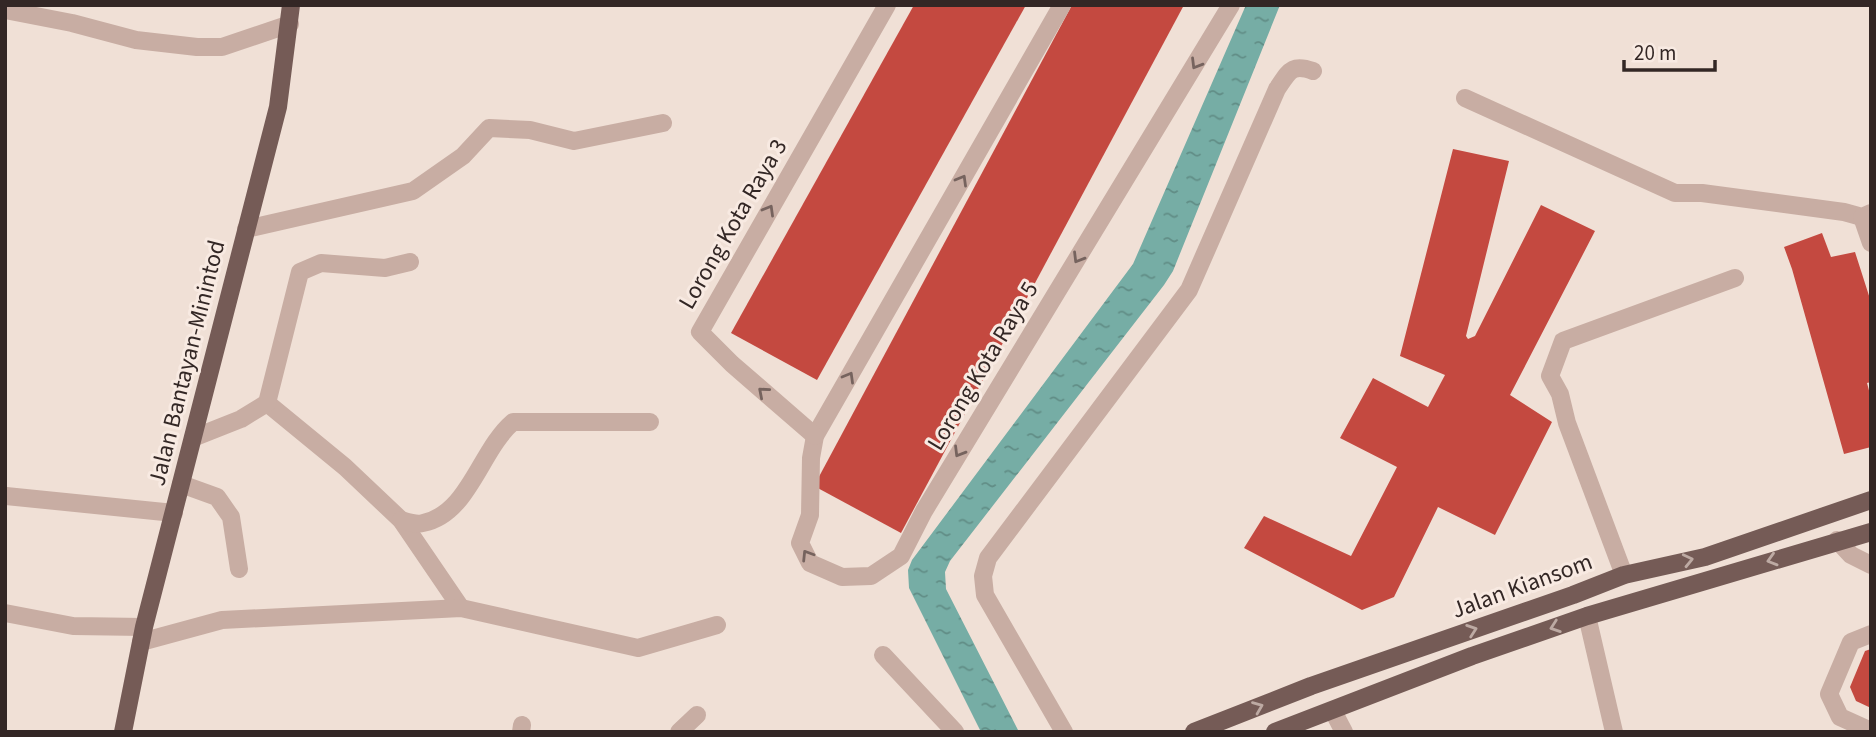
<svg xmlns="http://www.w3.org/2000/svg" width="1876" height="737" viewBox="0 0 1876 737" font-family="'Source Sans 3',sans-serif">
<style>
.water{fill:url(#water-ripples)}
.building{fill:#c44940}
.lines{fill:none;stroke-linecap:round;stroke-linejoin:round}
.minor{stroke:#c8ada3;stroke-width:18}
.major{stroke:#755b56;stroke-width:18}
.oneway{stroke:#76635e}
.oneway2{stroke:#bdaaa3}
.labels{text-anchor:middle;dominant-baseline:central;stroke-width:6;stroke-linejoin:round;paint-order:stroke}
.street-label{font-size:24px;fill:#332725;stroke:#f8eae2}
</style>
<defs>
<pattern id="water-ripples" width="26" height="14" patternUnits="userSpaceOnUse" patternTransform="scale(1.75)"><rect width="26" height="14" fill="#76ada5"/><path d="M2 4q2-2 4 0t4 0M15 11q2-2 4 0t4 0" fill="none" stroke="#618d86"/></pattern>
</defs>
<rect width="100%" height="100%" fill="#f0e0d6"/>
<path class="water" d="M1246,5H1280L1173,271L1164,285L950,561L945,572L946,589L1019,732H981L909,588L908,570L912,560L1133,264Z"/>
<g class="building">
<path d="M914,5H1026L817,380L731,333Z"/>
<path d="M1072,5H1184L901,533L814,486Z"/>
<path d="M1453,149L1509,161L1466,336L1468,339L1475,336L1541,205L1595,231L1510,395L1552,422L1495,535L1438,507L1394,597L1362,610L1244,548L1264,516L1351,556L1397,467L1340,438L1373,378L1428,407L1445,375L1400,356Z"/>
<path d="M1822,233L1831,257L1855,252L1871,302V382L1867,383L1871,398V447L1844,454L1792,269L1784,247Z"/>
<path d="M1871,649V708L1856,701L1850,687L1865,651Z"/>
</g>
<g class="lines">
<g class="minor">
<path d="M1062,5L815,436L811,458L810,515L800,543L810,563L842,577L871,576L901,556L924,511L1231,5"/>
<path d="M5,10L72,23L136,40L197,47H222L290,24"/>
<path d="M1465,98L1675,193H1702L1844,212L1862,217L1871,213"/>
<path d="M1862,217L1871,243"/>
<path d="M246,229L413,191L463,156L489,128L530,130L574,141L663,123"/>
<path d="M267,403L345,467L401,520L461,608"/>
<path d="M815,436L732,364L700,332L887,5"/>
<path d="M193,438L241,419L267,403L300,272L321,263L385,268L410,262"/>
<path d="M181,484L217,497L231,517L239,569"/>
<path d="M6,496L174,513"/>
<path d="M401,520C408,522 417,525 423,523C469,514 480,450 513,422H650"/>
<path d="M1837,540L1851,555L1871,565"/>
<path d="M1624,575L1567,423L1560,394L1550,376L1563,341L1735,278"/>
<path d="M5,613L73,626L144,627"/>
<path d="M1587,616L1614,732"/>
<path d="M1871,634L1851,642L1829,694L1840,717L1871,731"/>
<path d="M141,642L222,620L461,608L638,648L717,625"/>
<path d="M883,655L955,732"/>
<path d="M1333,711L1344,732"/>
<path d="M521,732L522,725"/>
<path d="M679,732L697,715"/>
<path d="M1064,732L985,595L983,576L988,558L1189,290L1277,89C1289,72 1291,63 1313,71"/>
</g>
<g class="major">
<path d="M123,732L144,627L278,107L291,5"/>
<path d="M1194,732L1311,686L1573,595L1624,575L1705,557L1871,500"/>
<path d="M1275,732L1472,656L1587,616L1871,532"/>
</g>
</g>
<defs><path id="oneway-chevron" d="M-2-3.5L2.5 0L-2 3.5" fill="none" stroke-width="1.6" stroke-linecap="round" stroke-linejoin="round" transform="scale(1.75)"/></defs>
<g class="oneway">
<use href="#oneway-chevron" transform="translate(1196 64) rotate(121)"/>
<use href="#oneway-chevron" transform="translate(962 180) rotate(-60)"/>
<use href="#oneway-chevron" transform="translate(769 210) rotate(-60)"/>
<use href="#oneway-chevron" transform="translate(1078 258) rotate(121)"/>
<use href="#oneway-chevron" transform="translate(849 377) rotate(-60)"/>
<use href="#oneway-chevron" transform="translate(763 392) rotate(-139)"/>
<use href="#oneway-chevron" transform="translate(959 452) rotate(121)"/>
<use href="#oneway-chevron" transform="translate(807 555) rotate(-122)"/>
</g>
<g class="oneway2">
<use href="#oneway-chevron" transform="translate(1688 560) rotate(-13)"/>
<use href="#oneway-chevron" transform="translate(1772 560) rotate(163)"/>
<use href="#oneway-chevron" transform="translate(1555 627) rotate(161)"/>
<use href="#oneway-chevron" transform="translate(1472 630) rotate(-19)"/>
<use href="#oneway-chevron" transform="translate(1258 707) rotate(-22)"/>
</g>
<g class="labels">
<g class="street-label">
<text transform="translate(733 224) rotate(-60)">Lorong Kota Raya 3</text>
<text transform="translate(187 363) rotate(-76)">Jalan Bantayan-Minintod</text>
<text transform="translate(983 366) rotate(-59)">Lorong Kota Raya 5</text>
<text transform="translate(1522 586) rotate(-20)">Jalan Kiansom</text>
</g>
</g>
<rect width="1876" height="737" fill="none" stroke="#332725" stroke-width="14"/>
<path d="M1624 60v10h91v-10" fill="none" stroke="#332725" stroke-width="3.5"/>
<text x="1634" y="60" font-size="21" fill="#332725" stroke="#f8eae2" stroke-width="5" paint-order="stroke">20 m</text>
</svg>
